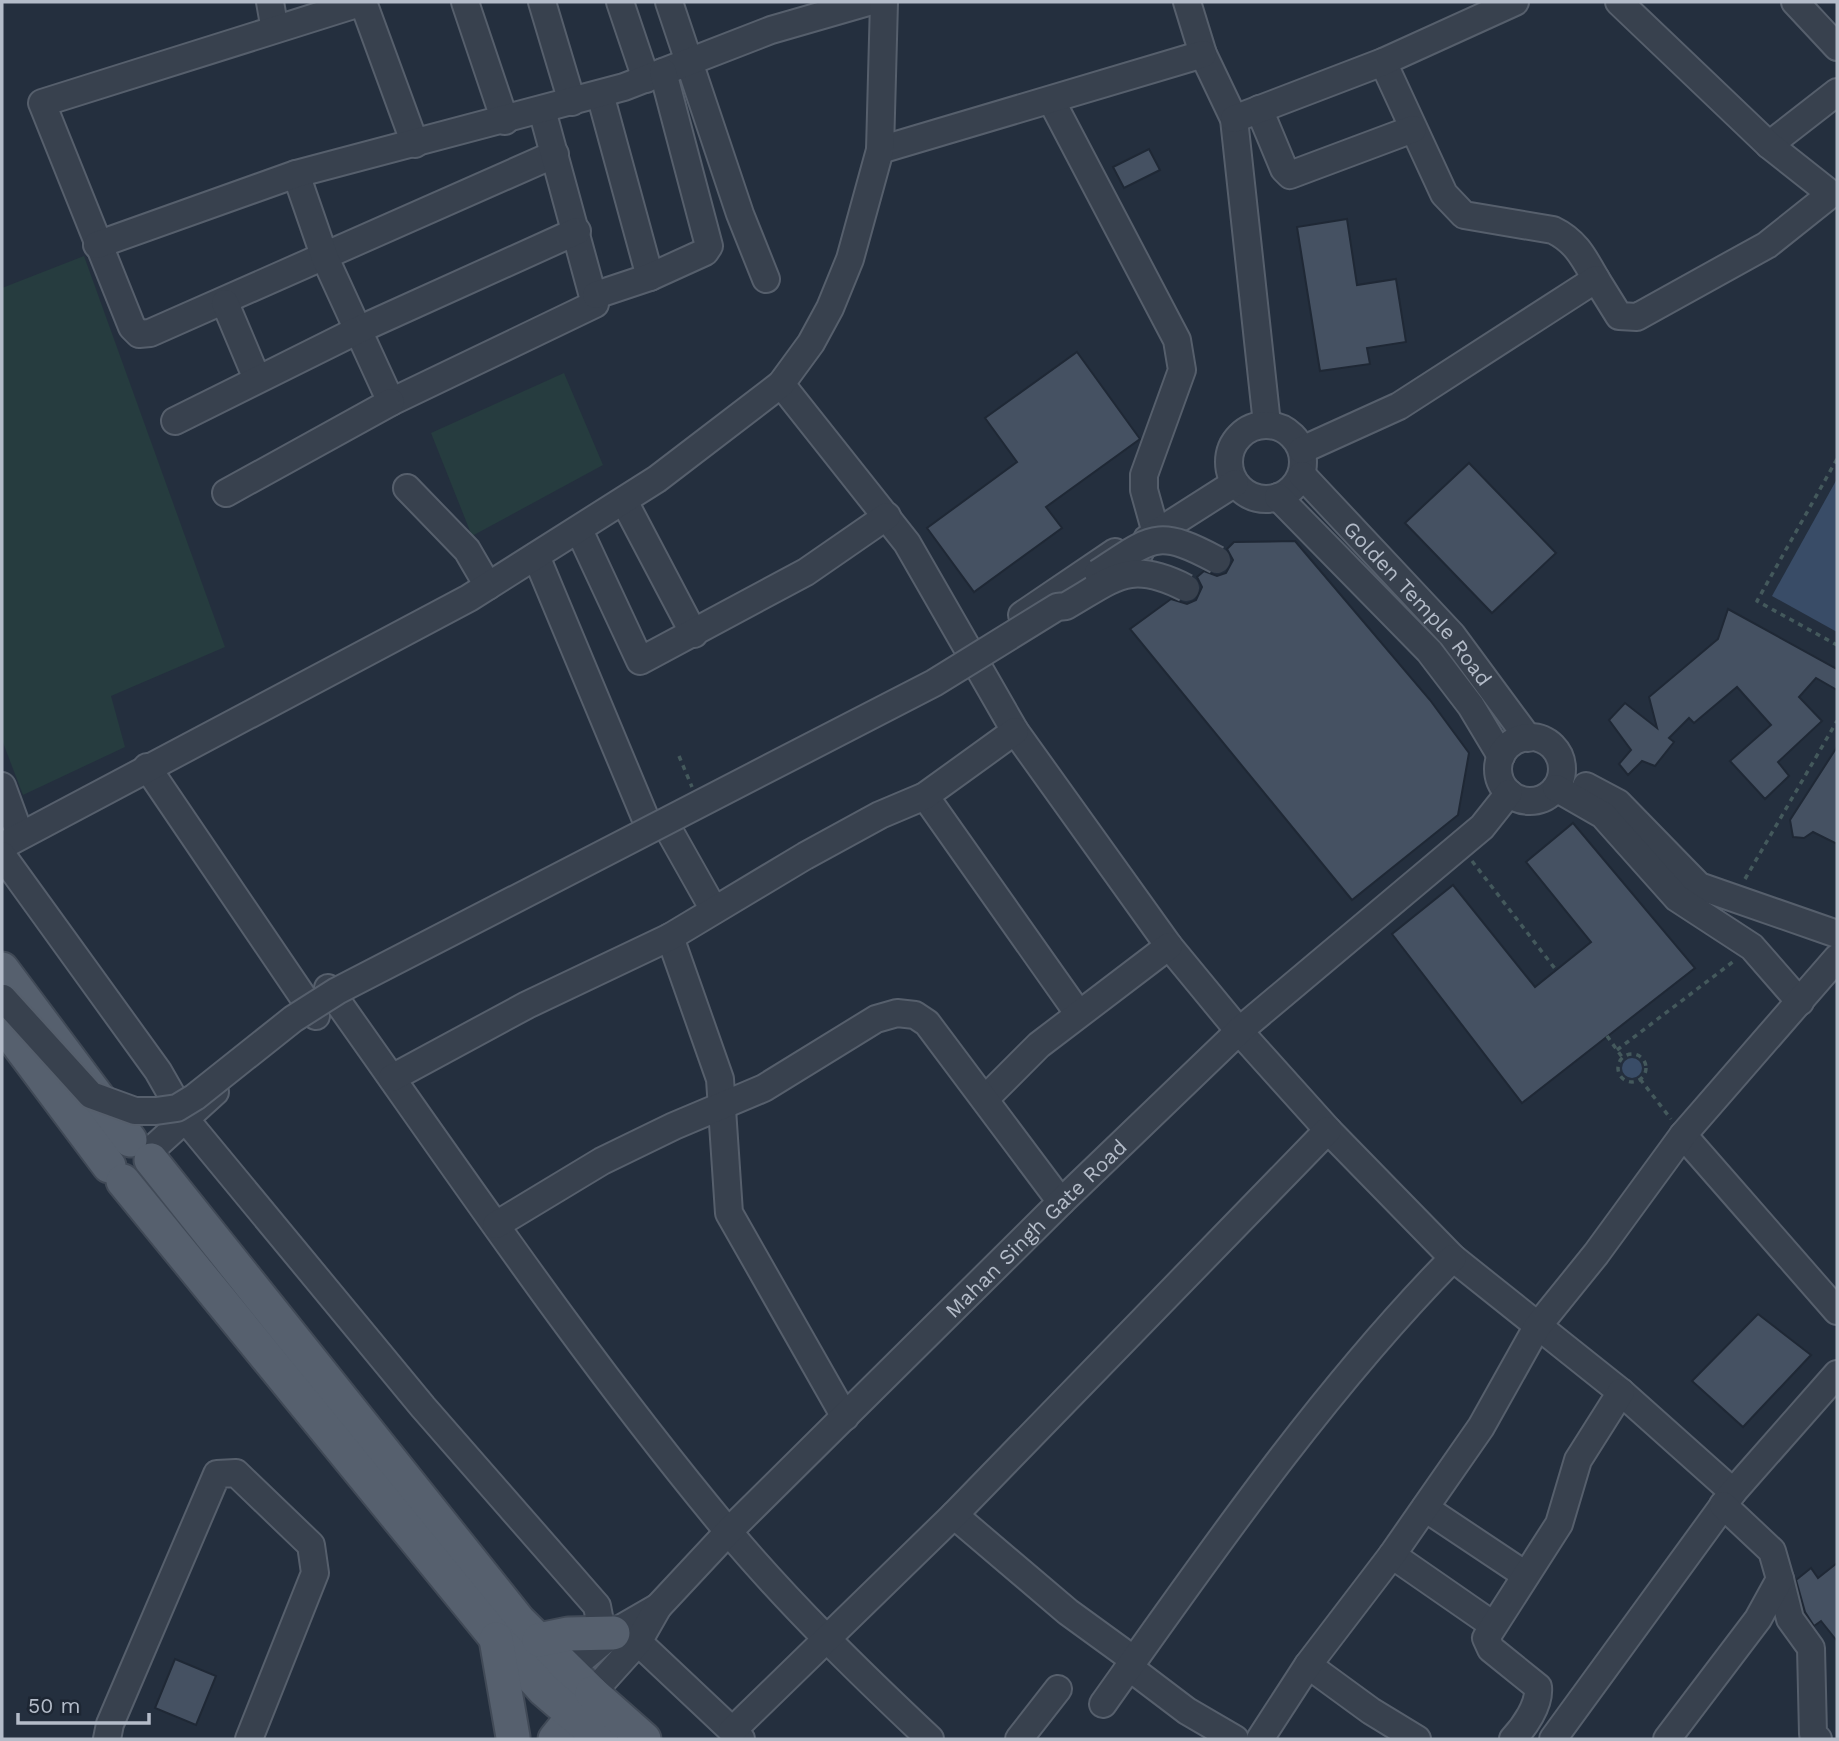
<svg xmlns="http://www.w3.org/2000/svg" width="1839" height="1741" viewBox="0 0 1839 1741" font-family="'Work Sans',sans-serif">
<style>
.green{fill:#263c3f}
.water{fill:#394c67}
.building{fill:#455162;stroke:#1f2835;stroke-width:2}
.lines{fill:none;stroke-linecap:round;stroke-linejoin:round}
.minor-casing{stroke:#565f6c;stroke-width:30}
.major-casing{stroke:#414a57;stroke-width:37}
.path{stroke:#44595c;stroke-width:3.5;stroke-dasharray:5 5;stroke-linecap:butt}
.minor{stroke:#38414e;stroke-width:26}
.major{stroke:#56606e;stroke-width:33}
.minor-bridge-casing{stroke:#565f6c;stroke-width:30;stroke-linecap:butt}
.minor-bridge{stroke:#38414e;stroke-width:26}
.labels{text-anchor:middle;dominant-baseline:central;stroke-width:5;stroke-linejoin:round;paint-order:stroke}
.street-label{font-size:21px;fill:#b4bcc9;stroke:#1d2633}
</style>
<rect width="100%" height="100%" fill="#242f3e"/>
<g class="green">
<path d="M84,256L225,647L111,696L125,747L23,795L2,740V288Z"/>
<path d="M564,373L603,465L472,536L431,433Z"/>
</g>
<g class="water">
<path d="M1837,479V632L1772,596Z"/>
<circle cx="1632" cy="1068" r="10"/>
</g>
<g class="building">
<path d="M1149,149L1160,170L1124,188L1113,167Z"/>
<path d="M1347,219L1357,285L1396,279L1406,342L1367,348L1370,364L1320,371L1297,227Z"/>
<path d="M1077,352L1140,439L1046,507L1062,528L974,592L927,528L1017,462L985,418Z"/>
<path d="M1469,463L1556,553L1492,613L1405,523Z"/>
<path d="M1295,541L1430,700L1469,753L1458,815L1352,900L1130,629L1171,599L1187,604L1196,600L1202,587L1197,577L1204,571L1217,576L1226,573L1233,560L1227,549L1234,542Z"/>
<path d="M1728,609L1837,669V690L1816,678L1799,697L1822,721L1778,762L1789,776L1765,799L1730,761L1771,725L1737,687L1694,723L1689,718L1669,738L1674,742L1655,766L1642,761L1628,775L1619,764L1631,750L1609,720L1625,703L1657,728L1649,697L1718,639Z"/>
<path d="M1837,747V844L1813,832L1804,838L1793,837L1790,820Z"/>
<path d="M1573,823L1695,968L1522,1103L1392,934L1453,885L1535,987L1591,942L1526,862Z"/>
<path d="M1758,1314L1811,1355L1743,1427L1692,1381Z"/>
<path d="M1837,1563V1641L1821,1621L1814,1626L1805,1612L1796,1580L1811,1568L1818,1578Z"/>
<path d="M175,1659L216,1676L196,1725L155,1708Z"/>
</g>
<g class="lines">
<defs>
<g id="minor">
<path d="M270,2L273,19"/>
<path d="M465,2L505,121"/>
<path d="M542,2L572,102"/>
<path d="M620,2L646,79"/>
<path d="M669,2L740,214L766,279"/>
<path d="M1187,2L1203,54L1234,119L1267,424"/>
<path d="M1795,2L1837,47"/>
<path d="M1383,62L1444,194L1464,215L1553,230C1576,241 1584,258 1596,279"/>
<path d="M600,94L650,277"/>
<path d="M1051,100L1177,340L1182,370L1144,475V490L1156,533"/>
<path d="M1259,109L1284,169L1290,175L1413,129"/>
<path d="M1234,119L1383,62L1515,2"/>
<path d="M415,144L363,2L42,103L132,327L139,334L150,333L555,154"/>
<path d="M1769,145L1837,92"/>
<path d="M880,150L1203,54"/>
<path d="M296,174L325,258L391,402L595,304L542,110"/>
<path d="M97,245L296,174L624,87L771,30L868,2"/>
<path d="M596,295L650,277L705,252L709,246L663,72"/>
<path d="M225,303L257,379"/>
<path d="M781,384L907,543L1015,731L1169,946L1239,1031L1328,1130L1453,1258L1621,1392L1733,1492"/>
<path d="M175,421L356,331L577,231"/>
<circle cx="1266" cy="462" r="37"/>
<path d="M1302,450L1399,406L1596,279L1619,316L1637,317L1767,245L1831,194L1769,145L1619,2"/>
<path id="s1" d="M1302,475L1452,635L1528,738"/>
<path d="M407,488L467,550L488,586"/>
<path d="M226,493L391,402"/>
<path d="M1278,497L1429,651L1471,706L1501,756"/>
<path d="M624,501L694,634"/>
<path d="M579,530L640,661L806,572L887,516"/>
<path d="M1140,552L1147,539L1235,483"/>
<path d="M536,556L647,822"/>
<path d="M1022,615L1115,552"/>
<circle cx="1530" cy="769" r="32"/>
<path d="M147,767L316,1016"/>
<path d="M2,786L20,835"/>
<path d="M1586,786L1618,803L1699,886L1837,934"/>
<path d="M1556,788L1603,815L1677,898L1752,947L1800,1002"/>
<path d="M925,796L1078,1013"/>
<path d="M670,832L714,910"/>
<path d="M2,846L469,598L657,479L781,384L811,343L830,308L850,259L880,150L884,2"/>
<path d="M2,855L158,1071L186,1120L423,1407L597,1606L602,1632"/>
<path d="M670,937L720,1079L729,1213L845,1417"/>
<path d="M328,988C458,1171 583,1357 727,1530C790,1605 859,1672 930,1739"/>
<path d="M392,1078L527,1005L670,937L805,856L880,815L925,796L1015,731"/>
<path d="M986,1098L1039,1045L1169,946"/>
<path d="M1683,1135L1837,1311"/>
<path d="M149,1152L215,1092"/>
<path d="M496,1225L602,1161L674,1126L764,1088L876,1019L897,1013L915,1015L927,1023L1061,1202"/>
<path d="M1425,1508L1524,1574"/>
<path d="M954,1515L1068,1612L1134,1660"/>
<path d="M1392,1555L1493,1625"/>
<path d="M1780,1579L1790,1619L1811,1648L1813,1734L1818,1739"/>
<path d="M638,1642L741,1739"/>
<path d="M1308,1665L1371,1711L1417,1739"/>
<path d="M1129,1667L1187,1711L1235,1739"/>
<path d="M569,1670L613,1633L658,1607"/>
<path id="s2" d="M592,1693L638,1642L658,1607L729,1531L1061,1202L1239,1031L1482,827L1509,793"/>
<path d="M1103,1704C1211,1552 1323,1390 1453,1258"/>
<path d="M732,1731L954,1515L1328,1130"/>
<path d="M107,1739L110,1724L217,1474L236,1473L311,1545L315,1573L249,1739"/>
<path d="M1019,1739L1058,1689"/>
<path d="M1260,1739L1308,1665L1392,1555L1481,1427L1537,1327L1596,1254L1683,1135L1837,958"/>
<path d="M1513,1739C1524,1727 1540,1705 1538,1687L1491,1649L1486,1638L1559,1524L1578,1460L1621,1392"/>
<path d="M1553,1739L1733,1492L1837,1374"/>
<path d="M1667,1739L1758,1619L1780,1579L1772,1551L1723,1505"/>
</g>
<g id="major">
<path d="M2,969L130,1140"/>
<path d="M2,1023L109,1166"/>
<path d="M151,1160L519,1621L592,1693L555,1739"/>
<path d="M123,1181L496,1638L544,1690L601,1739"/>
<path d="M496,1639L513,1737"/>
<path d="M539,1640L568,1634L613,1633"/>
<path d="M592,1693L644,1739"/>
</g>
</defs>
<use href="#minor" class="minor-casing"/>
<use href="#major" class="major-casing"/>
<g class="path">
<path d="M1837,459L1757,601L1837,645"/>
<path d="M679,756L692,787"/>
<path d="M1472,861L1556,970"/>
<path d="M1745,879L1837,721"/>
<path d="M1607,1036L1622,1057"/>
<path d="M1617,1050L1734,961"/>
<circle cx="1632" cy="1068" r="14"/>
<path d="M1640,1079L1671,1119"/>
</g>
<use href="#minor" class="minor"/>
<use href="#major" class="major"/>
<defs>
<g id="minor-bridge">
<path d="M1098,573C1153,537 1157,528 1217,560"/>
<path d="M3,998L91,1095L135,1111H156L177,1108L195,1097L293,1019L337,991L934,683L1057,607L1066,606C1115,578 1129,559 1186,588"/>
</g>
</defs>
<use href="#minor-bridge" class="minor-bridge-casing"/>
<use href="#minor-bridge" class="minor-bridge"/>
</g>
<g class="labels">
<g class="street-label">
<text stroke="none"><textPath href="#s1" startOffset="173">Golden Temple Road</textPath></text>
<text stroke="none"><textPath href="#s2" startOffset="644">Mahan Singh Gate Road</textPath></text>
</g>
</g>
<rect width="1839" height="1741" fill="none" stroke="#b4bcc9" stroke-width="7"/>
<path d="M18 1713v10h131v-10" fill="none" stroke="#b4bcc9" stroke-width="3.5"/>
<text x="28" y="1713" font-size="21" fill="#b4bcc9" stroke="#1d2633" stroke-width="5" paint-order="stroke">50 m</text>
</svg>
